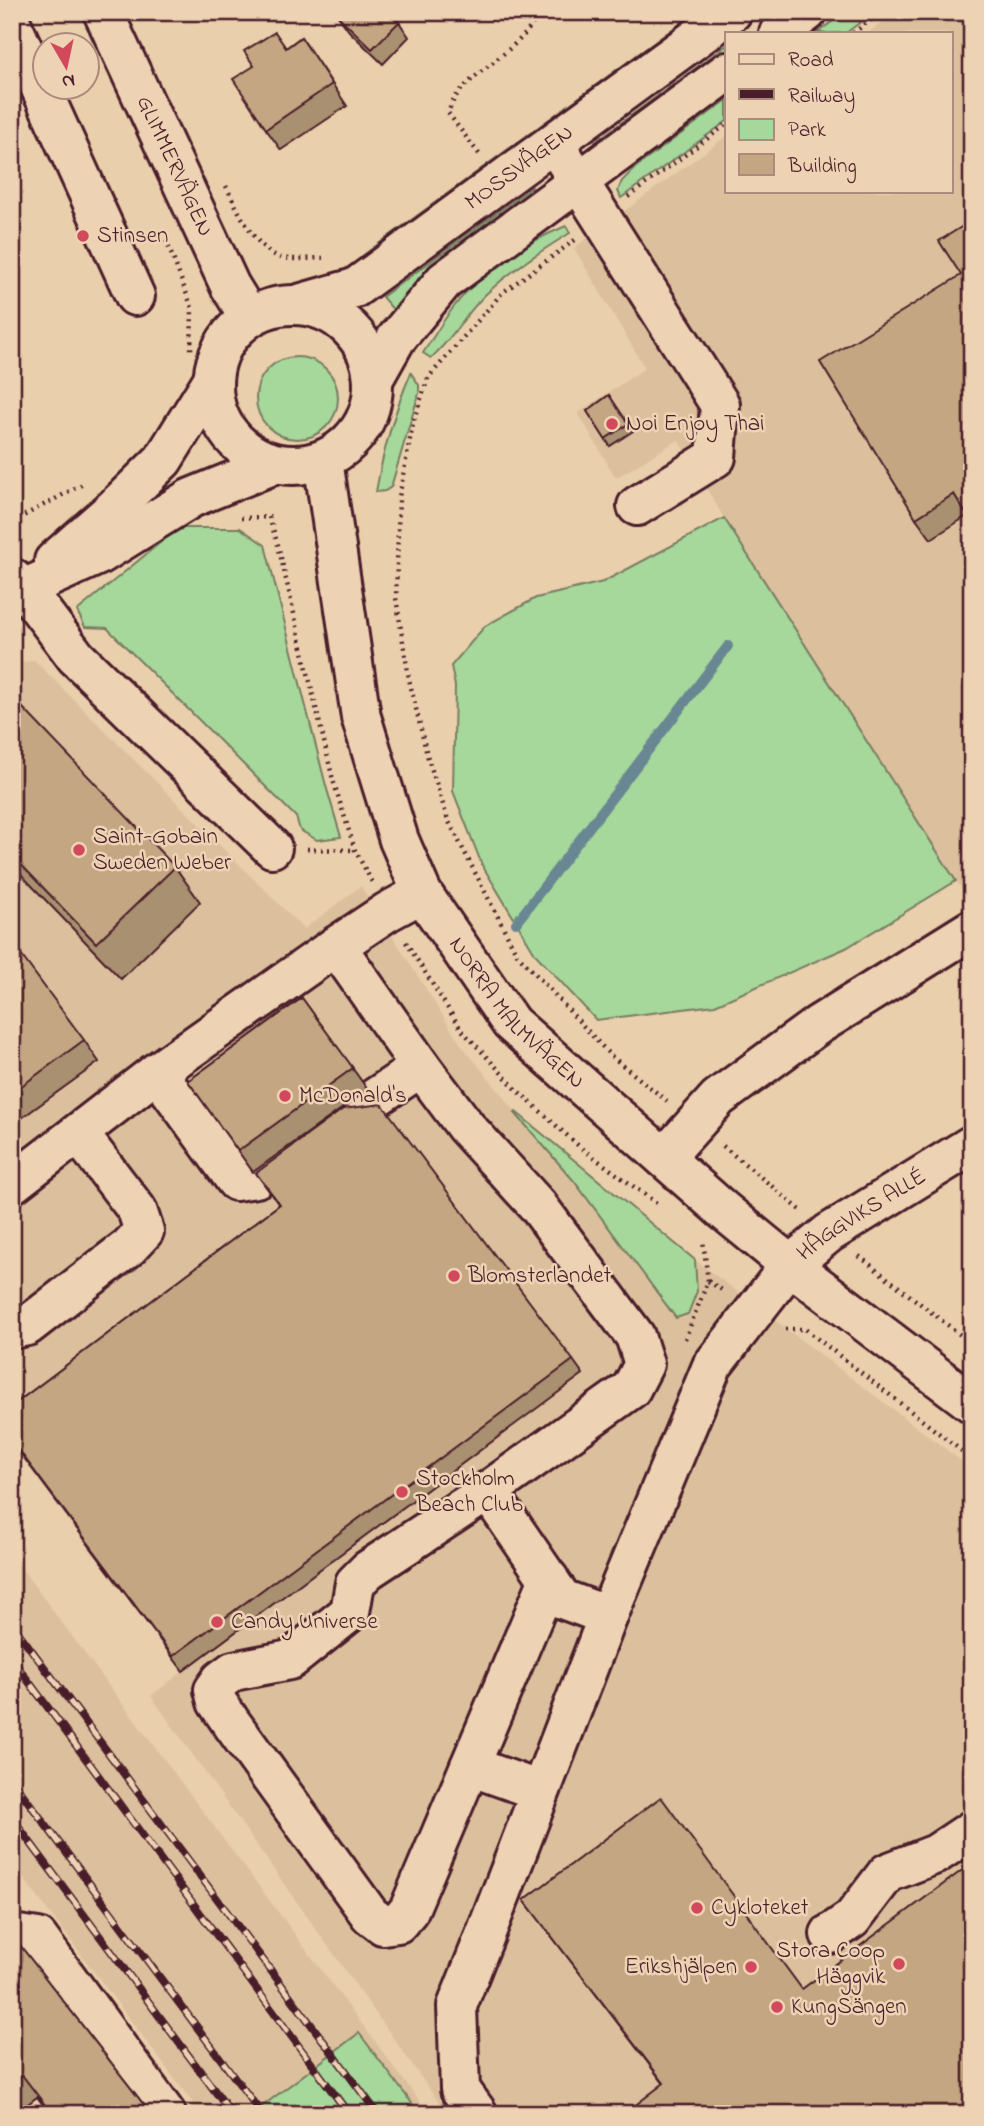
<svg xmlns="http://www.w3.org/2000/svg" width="984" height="2126" viewBox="0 0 984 2126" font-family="'Indie Flower',sans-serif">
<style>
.built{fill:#dcc09d}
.green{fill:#a5d89a;stroke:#787c62;stroke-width:2}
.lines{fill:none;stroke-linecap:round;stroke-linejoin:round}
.stream{stroke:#698793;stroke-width:10}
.minor-casing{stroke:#4a1f2b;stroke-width:44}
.path{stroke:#4a1f2b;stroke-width:4.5;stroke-dasharray:2 5;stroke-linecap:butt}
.minor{stroke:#eed2b4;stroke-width:38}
.rail-casing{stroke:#4a1f2b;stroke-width:8}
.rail{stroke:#eed2b4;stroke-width:5;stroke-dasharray:16;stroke-linecap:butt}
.wall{fill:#a99070;stroke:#4a1f2b;stroke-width:2}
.building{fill:#c4a782;stroke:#4a1f2b;stroke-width:2}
.poi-dot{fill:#d1495b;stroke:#eed2b4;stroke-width:2.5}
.labels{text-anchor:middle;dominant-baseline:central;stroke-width:5;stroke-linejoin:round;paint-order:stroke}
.street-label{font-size:23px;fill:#4a1f2b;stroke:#eed2b4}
.poi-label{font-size:23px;fill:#4a1f2b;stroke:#eed2b4;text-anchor:start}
</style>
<rect width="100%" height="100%" fill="#eacfac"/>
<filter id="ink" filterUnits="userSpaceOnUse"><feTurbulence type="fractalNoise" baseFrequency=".0143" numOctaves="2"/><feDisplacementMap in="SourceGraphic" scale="14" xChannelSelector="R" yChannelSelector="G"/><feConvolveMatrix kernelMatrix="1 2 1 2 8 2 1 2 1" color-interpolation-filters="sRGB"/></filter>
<g filter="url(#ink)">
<g class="built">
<path d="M897,12H972V905L724,518L678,440L616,478L578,413L645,368L574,248L727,136V191H951V33H868Z"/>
<path d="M34,660L304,929L361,886L460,1043L516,1112L695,1260L972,1469V2114H447L151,1696L183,1671L12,1442V665Z"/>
<path d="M12,1556L429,2114H201L12,1863Z"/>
</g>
<g class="green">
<path d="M696,12H711L362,267V256Z"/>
<path d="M845,12H874L846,33H817Z"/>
<path d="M727,45V53L599,147L595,142Z"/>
<path d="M727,100V121L621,198L618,191L622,181L636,167Z"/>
<path d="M532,187L536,195L396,313L382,297Z"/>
<path d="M566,226L570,233C541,251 513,269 487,293C466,313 452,339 431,358L423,353C433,338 442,322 453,308C481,270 523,244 566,226Z"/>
<circle cx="297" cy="398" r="41"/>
<path d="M411,373L419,385V393L391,487L385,491L376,492C383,451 394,412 411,373Z"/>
<path d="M724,518L956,881L846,948L715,1005L596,1020L536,955L482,865L453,791L455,686L451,666L485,626L536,598L603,582Z"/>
<path d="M178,528H240L265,545L326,786L341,837L317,840L300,830L296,817L107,628L85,627L77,611Z"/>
<path d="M516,1112L695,1260L697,1291L688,1314L676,1318L574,1181L515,1113Z"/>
<path d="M359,2033L420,2114H252Z"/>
</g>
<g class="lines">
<path class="stream" d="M516,923L728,646"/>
<defs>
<g id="minor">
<path id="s1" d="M103,12L230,286L249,317"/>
<path d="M12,25L135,296"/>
<path d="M779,33L807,12"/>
<path d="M565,160L720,405L716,457L637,506"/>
<path id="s2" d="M299,304L355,288L732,12"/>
<circle cx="293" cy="385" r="80"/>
<path d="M374,378L396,339L444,281L727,72"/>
<path id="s3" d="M323,460L361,717L399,840L422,893L511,1023L723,1210L790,1265L972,1403"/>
<path d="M54,561L112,510L163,460L212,381"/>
<path d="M12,578L24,588L76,657L272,848"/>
<path d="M12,594L99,555L191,498L275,464"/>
<path d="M336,946L421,1067L466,1127L538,1206L635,1336L644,1364L631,1389L488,1491L562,1599L608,1616"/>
<path d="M157,1072L236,1181L256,1178L421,1067"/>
<path d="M664,1158L718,1098L818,1025L972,929"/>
<path d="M12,1184L157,1072L336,946L387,912L422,893"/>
<path d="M12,1329L27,1326L129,1247L144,1231L137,1210L79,1134"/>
<path d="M488,1491L368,1570L355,1583L350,1612L290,1660L233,1671L221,1680L214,1690L217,1702L230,1721L370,1915L383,1925L398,1923L409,1910L549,1579"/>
<path d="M470,1766L540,1791"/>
<path d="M12,1934L38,1938L166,2114"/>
<path d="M830,1934L852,1919L887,1873L936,1854L972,1830"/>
<path id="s4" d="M478,2114L460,2089L457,2006L486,1933L608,1616L712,1366L790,1265L829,1233L972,1145"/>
</g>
</defs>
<use href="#minor" class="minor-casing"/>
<g class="path">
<path d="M853,33L882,12"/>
<path d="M479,154L448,113C450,108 452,102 455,98C470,73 533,41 537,12"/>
<path d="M226,186C237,208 254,248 279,257C288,261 312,258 323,258"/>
<path d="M628,197L727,124"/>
<path d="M166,240L192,308L191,353"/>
<path d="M575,240L502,293L428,378L413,423L399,497L396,598L409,679L427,755L448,820L517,954L610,1055L667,1101"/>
<path d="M241,518L269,517L278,545L333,780L355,850L372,882"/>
<path d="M12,522L83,484"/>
<path d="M307,849L355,850"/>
<path d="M406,942L461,1029L518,1091L581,1148L659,1205"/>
<path d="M723,1146L803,1212"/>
<path d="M859,1256L972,1344"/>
<path d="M708,1281L725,1292"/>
<path d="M785,1329H805L972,1459"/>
<path d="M685,1339L708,1281L703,1240"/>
</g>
<use href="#minor" class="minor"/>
<defs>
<g id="rail">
<path d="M12,1624L378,2114"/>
<path d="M12,1659L349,2114"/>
<path d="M12,1780L262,2114"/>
<path d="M12,1818L232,2114"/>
</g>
</defs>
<use href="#rail" class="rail-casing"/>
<use href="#rail" class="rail"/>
</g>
<g class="wall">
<path d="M338,16L399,22L409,37L383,64L349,31Z"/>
<path d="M301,37L347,106L281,150L266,129L286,48Z"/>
<path d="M972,221L967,516L931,539L916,518L961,275Z"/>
<path d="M609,395L633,431L610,446L587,411Z"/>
<path d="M12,715L175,867L200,902L121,979L12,865Z"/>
<path d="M12,962L84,1040L99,1062L12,1125Z"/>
<path d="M302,998L368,1090L253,1172L188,1081Z"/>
<path d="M256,1173L573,1360L583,1374L183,1671L12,1442V1406L279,1205Z"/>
<path d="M524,1900L802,1989L972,2114L664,2084Z"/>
<path d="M12,1935L151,2114H50L37,2097L15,2114H12Z"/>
</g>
<g class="building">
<path d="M342,12H389L399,22L372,49L338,16Z"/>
<path d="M275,32L286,48L301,37L332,84L266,129L233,79L254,66L244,51Z"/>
<path d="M971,221H972V524L954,494L916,518L820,362L961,275L939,241Z"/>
<path d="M609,395L628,424L605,439L587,411Z"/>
<path d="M21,706L175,867L96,943L12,855V715Z"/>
<path d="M21,955L84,1040L12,1093V962Z"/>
<path d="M302,998L353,1068L238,1151L188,1081Z"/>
<path d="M382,1104L573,1360L173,1656L12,1441V1406L280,1204L256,1173L343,1109Z"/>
<path d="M661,1797L802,1989L972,1863V2114H624L664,2083L524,1900Z"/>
<path d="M12,1935L151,2114H52L22,2075L12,2083Z"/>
</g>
</g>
<g class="poi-dot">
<circle cx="83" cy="236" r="7"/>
<circle cx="612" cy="424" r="7"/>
<circle cx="79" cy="850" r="7"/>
<circle cx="285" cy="1096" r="7"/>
<circle cx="454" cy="1276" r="7"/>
<circle cx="402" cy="1492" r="7"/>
<circle cx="217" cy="1622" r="7"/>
<circle cx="697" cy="1908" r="7"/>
<circle cx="899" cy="1964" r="7"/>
<circle cx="751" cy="1967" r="7"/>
<circle cx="777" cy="2007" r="7"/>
</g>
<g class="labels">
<g class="street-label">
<text stroke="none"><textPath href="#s1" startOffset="170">GLIMMERVÄGEN</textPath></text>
<text stroke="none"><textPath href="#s2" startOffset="262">MOSSVÄGEN</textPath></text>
<text stroke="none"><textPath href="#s3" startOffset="600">NORRA MALMVÄGEN</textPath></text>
<text stroke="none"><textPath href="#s4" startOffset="1018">HÄGGVIKS ALLÉ</textPath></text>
</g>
<g class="poi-label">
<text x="97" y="236">Stinsen</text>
<text x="626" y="424">Noi Enjoy Thai</text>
<text x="93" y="837">Saint-Gobain<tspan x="93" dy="26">Sweden Weber</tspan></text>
<text x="299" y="1096">McDonald's</text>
<text x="468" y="1276">Blomsterlandet</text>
<text x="416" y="1479">Stockholm<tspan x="416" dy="26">Beach Club</tspan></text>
<text x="231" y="1622">Candy Universe</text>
<text x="711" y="1908">Cykloteket</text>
<text x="885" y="1951" text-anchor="end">Stora Coop<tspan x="885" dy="26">Häggvik</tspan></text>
<text x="737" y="1967" text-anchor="end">Erikshjälpen</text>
<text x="791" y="2007">KungSängen</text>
</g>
</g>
<rect width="984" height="2126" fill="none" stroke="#eed2b4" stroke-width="42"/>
<rect x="21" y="21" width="942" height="2084" fill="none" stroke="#4a1f2b" stroke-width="2.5" filter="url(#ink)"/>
<rect x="725" y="32" width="228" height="161" fill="#eed2b4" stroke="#ac8a7d" stroke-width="2"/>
<rect x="739" y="54" width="35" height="10" fill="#eed2b4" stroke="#ac8a7d" stroke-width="2"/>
<text x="788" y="66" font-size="21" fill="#4a1f2b">Road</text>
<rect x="739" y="89" width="35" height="10" fill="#4a1f2b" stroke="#ac8a7d" stroke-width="2"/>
<text x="788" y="102" font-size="21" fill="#4a1f2b">Railway</text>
<rect x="739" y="119" width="35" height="21" fill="#a5d89a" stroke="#ac8a7d" stroke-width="2"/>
<text x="788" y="136" font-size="21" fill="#4a1f2b">Park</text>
<rect x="739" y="154" width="35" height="21" fill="#c4a782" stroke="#ac8a7d" stroke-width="2"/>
<text x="788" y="172" font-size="21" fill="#4a1f2b">Building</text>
<g transform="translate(66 66) rotate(171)"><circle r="33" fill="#eed2b4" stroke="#ac8a7d" stroke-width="2"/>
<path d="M0-5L12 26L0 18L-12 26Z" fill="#d1495b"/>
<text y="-10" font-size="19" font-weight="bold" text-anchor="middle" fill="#4a1f2b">N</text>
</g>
</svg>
